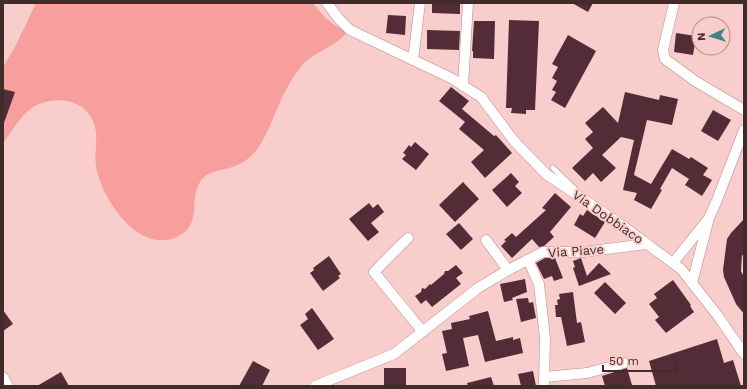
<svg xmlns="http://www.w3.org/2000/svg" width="747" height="389" viewBox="0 0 747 389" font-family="'Work Sans',sans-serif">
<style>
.green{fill:#f69f9c}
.building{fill:#542c38}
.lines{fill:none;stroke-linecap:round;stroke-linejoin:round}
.service-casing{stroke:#bd8c8a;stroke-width:6}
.minor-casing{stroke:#bd8c8a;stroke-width:11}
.service{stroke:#fff;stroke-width:5}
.minor{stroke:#fff;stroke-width:10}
.labels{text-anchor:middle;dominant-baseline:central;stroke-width:4;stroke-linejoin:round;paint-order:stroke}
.street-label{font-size:13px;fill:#412c2b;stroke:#f8cdcb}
</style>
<rect width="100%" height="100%" fill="#f8cdcb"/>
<path class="green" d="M36,3H313C324,18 330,23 347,32C335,48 310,53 300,68C289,82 281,99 274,116C268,130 262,146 250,157C246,161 240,164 235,166C226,170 211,170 204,177C184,198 208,228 171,239C134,249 101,196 96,166C94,152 99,137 94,124C86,97 49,94 29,110C19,118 11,133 3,143V67L15,47Z"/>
<g class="building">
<path d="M432,3H460V14L432,13Z"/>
<path d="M572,3H593L588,12Z"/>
<path d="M388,15L406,16L405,35L386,33Z"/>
<path d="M509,20L539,21L535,110H526V114L511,113L512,108H506Z"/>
<path d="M474,21H495L494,59L473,58V51H472Z"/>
<path d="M427,30L460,31L459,50L427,49Z"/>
<path d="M676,33L696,36L693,55L674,52Z"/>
<path d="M568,35L596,51L565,108L551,100L556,92L552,90L557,81L552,78L558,67L552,64Z"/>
<path d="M451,87L469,101L462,109L494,136L496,135L512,153L485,178L471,162L484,150L459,129L465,122L439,101Z"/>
<path d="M3,89L15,92L4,123H3Z"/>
<path d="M625,92L659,100L660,95L678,99L672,125L647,120L634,175L651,184L672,149L689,159L691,157L708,168L703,175L712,180L702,196L685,185L689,179L672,168L660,189L662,190L651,209L634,200L637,193L623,190L634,140L621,137L602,155L616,168L601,182L593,173L585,181L572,168L593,148L585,139L593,132L585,123L603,107L618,123Z"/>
<path d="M713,110L731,120L718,141L701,131Z"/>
<path d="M415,142L429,154L416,170L402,159L406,155L403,153L409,145L411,147Z"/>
<path d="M511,173L519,182L515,186L522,193L507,207L492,190Z"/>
<path d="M463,182L479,199L455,222L439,205Z"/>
<path d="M555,193L571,207L550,232L554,237L544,246L539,247L532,239L512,258L501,246L506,241L504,240L512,233L516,237L546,210L542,208Z"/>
<path d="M369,203L373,208L378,204L384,212L371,223L379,232L368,241L349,219Z"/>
<path d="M587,210L605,222L595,238L574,225L580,214L583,216Z"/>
<path d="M744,219V256L742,255L741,271L744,277V314L736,304L724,277L723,270L727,239L731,233Z"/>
<path d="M459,223L473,239L461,250L446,234Z"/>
<path d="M329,256L341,274L338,276L340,278L323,291L310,273L314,270L313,268Z"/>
<path d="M545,258H555L563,278L554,281L552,276L544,279L536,263Z"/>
<path d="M581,258L587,276L599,263L611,274L579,286L573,268L575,267L573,261Z"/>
<path d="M456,265L463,273L456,278L461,284L432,307L426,300L421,304L415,296L421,292L422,288L425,289L430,284L431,285L444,274L445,271H448Z"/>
<path d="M525,279L527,292L512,298L513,300L504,302L500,284Z"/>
<path d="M673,280L691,305L690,306L694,312L666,333L655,320L659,317L649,304L657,298L654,294Z"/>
<path d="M605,282L626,303L615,314L594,293Z"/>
<path d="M573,292L577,323L581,322L585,342L567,346L561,317H556L555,305H558L557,300L560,299L559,294Z"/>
<path d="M528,298L529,303L533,302L536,318L521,322L516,299Z"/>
<path d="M312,308L334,339L318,350L300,325L308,319L305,314Z"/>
<path d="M3,310L13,324L3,331Z"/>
<path d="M488,311L496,341L513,337V340L520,338L523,353L485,362L478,335L463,338L469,366L446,371L442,354L447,353L442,331L452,329L451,323L470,319L469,316Z"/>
<path d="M717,339L724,363L733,360L741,386H656L649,361Z"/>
<path d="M253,361L270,370L262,386H239Z"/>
<rect x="384" y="368" width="22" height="18"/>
<path d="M627,368L632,385L626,386H605L602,376Z"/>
<path d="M533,371L536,386H521L518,374Z"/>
<path d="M61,372L69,386H37Z"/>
<path d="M491,377L494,386H468L467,383Z"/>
</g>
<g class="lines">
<defs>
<path id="service" d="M553,168L575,189"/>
<g id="minor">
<path d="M327,3L339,19L350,30L451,78L481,97L514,141L546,174L620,224L681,269L718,316L744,354"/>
<path d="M674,3L663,50L665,59L695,81L744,110"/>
<path d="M413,60L420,3"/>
<path d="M463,86L468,3"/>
<path d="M408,238L374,272L423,332"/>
<path d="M486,240L508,270"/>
<path d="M528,260L539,284L545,338L544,386"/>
<path d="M673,263L709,218L717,200L744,130"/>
<path d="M692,283L708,222"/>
<path d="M3,377L8,386"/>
<path d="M544,377L587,373L624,363"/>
<path d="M315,386L394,354L478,288L508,270L543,252H583L647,244"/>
</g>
</defs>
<use href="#service" class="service-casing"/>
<use href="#minor" class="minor-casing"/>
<use href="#service" class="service"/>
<use href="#minor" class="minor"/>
</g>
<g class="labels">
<g class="street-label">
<text transform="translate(608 217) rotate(35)">Via Dobbiaco</text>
<text transform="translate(576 251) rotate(-4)">Via Piave</text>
</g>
</g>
<rect width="747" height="389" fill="none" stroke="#412c2b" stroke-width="8"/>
<g transform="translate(711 36) rotate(266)"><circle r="19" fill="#f8cdcb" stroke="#af8d8b"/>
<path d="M0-3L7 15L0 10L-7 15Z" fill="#3c8489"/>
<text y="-6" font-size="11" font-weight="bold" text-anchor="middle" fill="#412c2b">N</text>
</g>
<path d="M603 365v6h73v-6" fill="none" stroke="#412c2b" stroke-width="2"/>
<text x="609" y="365" font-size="12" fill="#412c2b" stroke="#f8cdcb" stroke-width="3" paint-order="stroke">50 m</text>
</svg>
